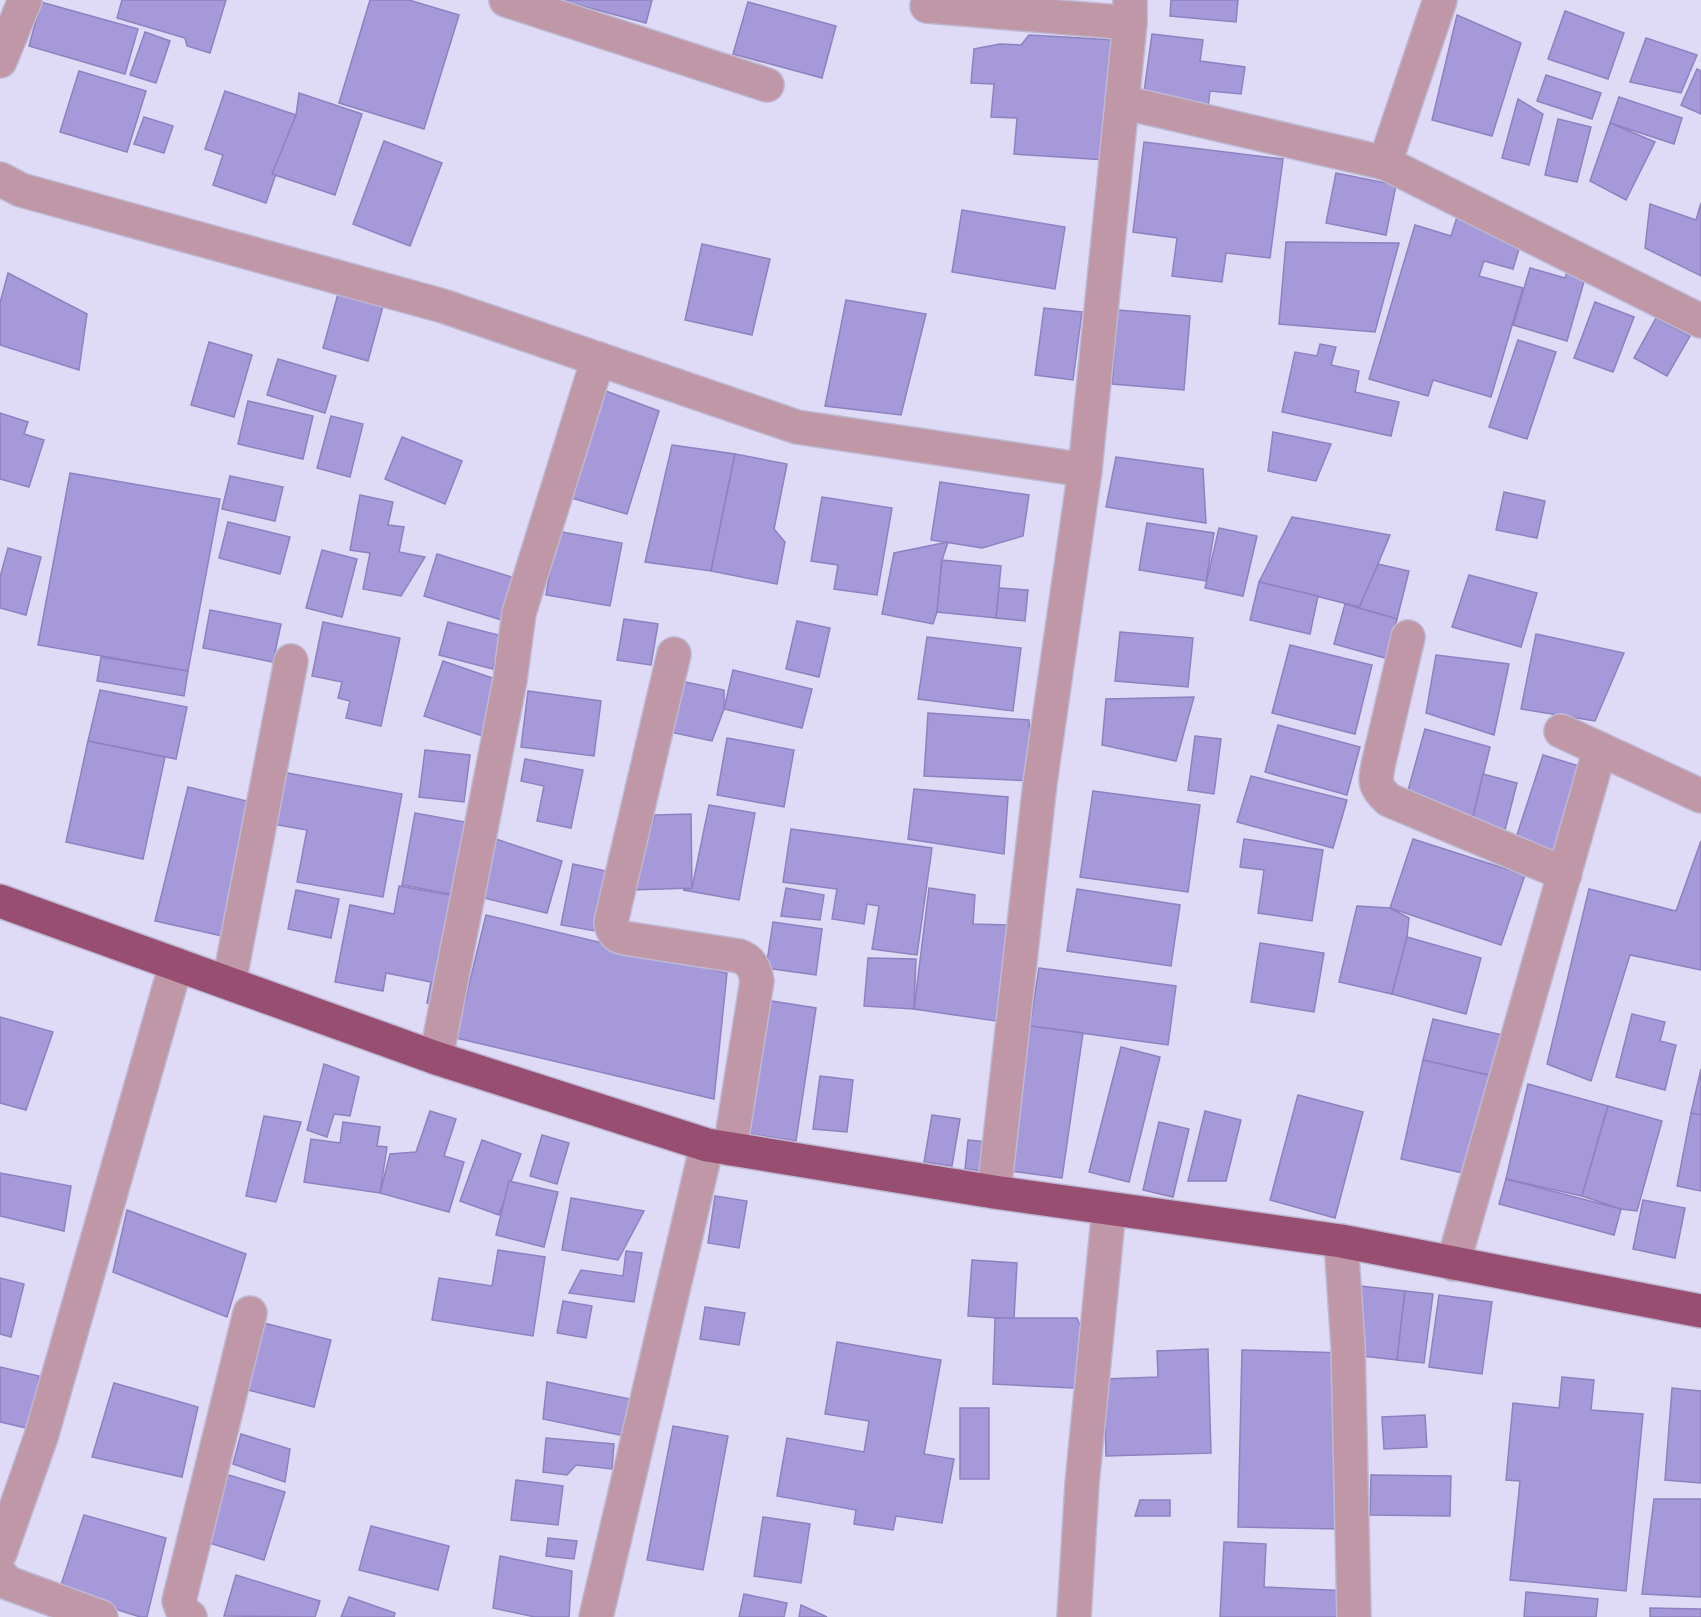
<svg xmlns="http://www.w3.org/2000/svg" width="1701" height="1617" viewBox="0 0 1701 1617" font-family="'Roboto Condensed',sans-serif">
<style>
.building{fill:#a699da;stroke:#8e81c0;stroke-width:1.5}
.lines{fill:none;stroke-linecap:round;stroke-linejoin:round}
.minor-casing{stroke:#beb9d3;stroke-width:36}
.trunk-casing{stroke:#beb9d3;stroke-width:36}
.minor{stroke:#bf97a7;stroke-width:33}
.trunk{stroke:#984e70;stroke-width:33}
</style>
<rect width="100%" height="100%" fill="#dfdbf6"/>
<g class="building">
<path d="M122,0H226L210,53L187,46L185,38L117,18Z"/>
<path d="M370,0H409L459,15L424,129L339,103Z"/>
<path d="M560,0H652L646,23Z"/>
<path d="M1171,0H1238L1236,22L1170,16Z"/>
<path d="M41,2L138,29L125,74L29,46Z"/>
<path d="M748,2L836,26L822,78L733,54Z"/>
<path d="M1565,11L1624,33L1608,79L1548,59Z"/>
<path d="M1457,15L1521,43L1492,136L1432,120Z"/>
<path d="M145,32L170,41L156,83L130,75Z"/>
<path d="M1152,34L1203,40L1200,61L1245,67L1241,94L1210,91L1208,108L1143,99Z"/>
<path d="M1029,35L1115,40L1106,160L1014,154L1017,118L991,117L994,84L971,83L974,49L1000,44L1021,45Z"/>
<path d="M1646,38L1697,55L1681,93L1630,82Z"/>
<path d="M1697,69L1701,71V114L1681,105Z"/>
<path d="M79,71L146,91L127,152L60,132Z"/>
<path d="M1546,75L1601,93L1592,119L1537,101Z"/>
<path d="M225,91L296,115L266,203L213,185L223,155L205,149Z"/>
<path d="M299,93L362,114L335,195L272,174L296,115Z"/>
<path d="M1619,97L1682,118L1674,144L1610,123Z"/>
<path d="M1518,99L1543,114L1529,165L1502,158Z"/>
<path d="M144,117L173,126L164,153L134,144Z"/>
<path d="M1558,119L1591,127L1577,182L1545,175Z"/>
<path d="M1610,123L1655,142L1626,200L1590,181Z"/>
<path d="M384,141L442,163L410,246L353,224Z"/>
<path d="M1144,142L1283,159L1270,258L1226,253L1222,282L1172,276L1177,238L1133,232Z"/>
<path d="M1336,173L1396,185L1386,235L1326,223Z"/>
<path d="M1701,203V276L1645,248L1650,204L1696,220Z"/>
<path d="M962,210L1065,227L1055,289L952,272Z"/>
<path d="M1457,217L1523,236L1513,269L1484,261L1479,276L1523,288L1491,397L1433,380L1428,396L1369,379L1415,225L1451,236Z"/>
<path d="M1286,242L1399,243L1375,332L1279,324Z"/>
<path d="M702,244L770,259L752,335L685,320Z"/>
<path d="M1570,263L1585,278L1567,341L1513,325L1530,268L1565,278Z"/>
<path d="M8,273L87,314L79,370L0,345V303Z"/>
<path d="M338,294L383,306L368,361L323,348Z"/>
<path d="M846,300L926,314L901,415L825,406Z"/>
<path d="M1595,302L1634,317L1613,372L1574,358Z"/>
<path d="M1044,308L1082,312L1073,380L1035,375Z"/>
<path d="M1118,310L1190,316L1184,390L1112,384Z"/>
<path d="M1656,318L1690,336L1667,376L1634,358Z"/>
<path d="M1518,340L1556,352L1527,439L1489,427Z"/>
<path d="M209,342L252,355L234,417L191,405Z"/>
<path d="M1320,344L1336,347L1331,365L1359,371L1355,392L1399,402L1391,436L1282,412L1295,352L1317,356Z"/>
<path d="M278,359L336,376L325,413L267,395Z"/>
<path d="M606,391L659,411L627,514L568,497Z"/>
<path d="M248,401L313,416L303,459L238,444Z"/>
<path d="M0,413L28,422L24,434L44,440L29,487L0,479Z"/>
<path d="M331,416L363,424L350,477L317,468Z"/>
<path d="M1273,432L1331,444L1316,481L1268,471Z"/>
<path d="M402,437L462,461L445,504L385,479Z"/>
<path d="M672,445L735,454L711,571L645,562Z"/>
<path d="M735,454L787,464L774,529L785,542L777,584L711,571Z"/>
<path d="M1116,457L1203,469L1206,523L1106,507Z"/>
<path d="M70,473L220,499L188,671L38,645Z"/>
<path d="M230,476L283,487L275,521L222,509Z"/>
<path d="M940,482L1029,495L1023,536L982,548L931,540Z"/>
<path d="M1504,492L1545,501L1537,538L1496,530Z"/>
<path d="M360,495L393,502L388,525L404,527L399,552L425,557L401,596L363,589L370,553L350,550Z"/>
<path d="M822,497L892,508L877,595L834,589L838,565L811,561Z"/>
<path d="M1292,517L1390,535L1360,607L1259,582Z"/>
<path d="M228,522L290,537L280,574L219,558Z"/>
<path d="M1147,523L1214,533L1206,581L1139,570Z"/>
<path d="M1219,528L1257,536L1243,596L1205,588Z"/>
<path d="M557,531L622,543L610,606L546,595Z"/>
<path d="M948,542L942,560L937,612L933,624L882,614L894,553Z"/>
<path d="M8,548L41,557L26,615L0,608V577Z"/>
<path d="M322,550L357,559L342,617L306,608Z"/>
<path d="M437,554L518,579L505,621L424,596Z"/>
<path d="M942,560L1001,566L996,618L937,612Z"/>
<path d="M1378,564L1409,571L1397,619L1359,608Z"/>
<path d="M1469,575L1537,593L1521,647L1452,627Z"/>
<path d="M1259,582L1318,596L1310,634L1250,620Z"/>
<path d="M999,588L1028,590L1025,621L996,618Z"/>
<path d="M1345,604L1397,619L1385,658L1334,644Z"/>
<path d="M210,610L281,624L273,662L203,648Z"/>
<path d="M624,619L658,624L651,665L617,660Z"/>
<path d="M797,621L830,628L819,677L786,669Z"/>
<path d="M323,622L400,638L381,726L346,718L350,701L338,698L342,682L312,676Z"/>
<path d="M448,622L502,636L493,669L439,655Z"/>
<path d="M1120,632L1193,638L1188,687L1115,681Z"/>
<path d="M1536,634L1624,653L1595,721L1521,709Z"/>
<path d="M927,637L1021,648L1013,711L918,699Z"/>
<path d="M1290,645L1372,665L1355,734L1272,713Z"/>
<path d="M1436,655L1509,664L1494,735L1426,713Z"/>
<path d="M101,657L188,671L184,696L97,681Z"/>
<path d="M443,661L501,681L483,736L424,716Z"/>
<path d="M733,670L812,689L802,728L724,709Z"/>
<path d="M676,680L724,690V709L712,741L665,731Z"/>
<path d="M100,690L187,707L176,759L88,741Z"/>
<path d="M528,691L601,701L594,756L521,747Z"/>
<path d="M1194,697L1176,761L1102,745L1106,699Z"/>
<path d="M928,713L1029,720L1033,781L924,776Z"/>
<path d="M1278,725L1360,747L1347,795L1265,772Z"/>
<path d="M1425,729L1490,747L1472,821L1404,805Z"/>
<path d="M1195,736L1221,739L1214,794L1188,790Z"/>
<path d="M727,738L794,750L784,807L717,795Z"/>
<path d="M88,741L165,757L143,859L66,842Z"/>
<path d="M425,750L470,755L464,802L419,797Z"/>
<path d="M1543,755L1589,769L1561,859L1514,844Z"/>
<path d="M525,759L583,770L571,828L537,821L544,786L521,781Z"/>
<path d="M282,772L402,794L383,897L297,882L307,830L272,824Z"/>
<path d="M1483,774L1517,783L1505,830L1472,821Z"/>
<path d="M1251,776L1347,800L1333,848L1237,822Z"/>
<path d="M188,787L259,804L227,937L155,921Z"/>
<path d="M914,789L1008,797L1004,854L908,839Z"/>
<path d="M1093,791L1200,805L1188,892L1080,877Z"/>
<path d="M709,805L755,813L739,900L683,890L692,888Z"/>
<path d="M415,813L465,822L451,894L402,885Z"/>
<path d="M691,814L692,888L632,890L655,815Z"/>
<path d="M791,829L932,848L917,955L872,949L879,906L867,904L864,924L832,919L837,889L783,882Z"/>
<path d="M496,839L562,861L547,913L484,898Z"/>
<path d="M1244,839L1323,850L1312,921L1258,913L1264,870L1240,867Z"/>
<path d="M1413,839L1525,875L1501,945L1390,908Z"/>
<path d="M1701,841V970L1630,955L1591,1081L1547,1064L1589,889L1676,911Z"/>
<path d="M573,864L611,872L601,932L561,925Z"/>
<path d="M399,886L456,896L435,1005L427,1003L431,982L386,973L383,991L335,982L350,905L394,914Z"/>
<path d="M786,888L824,895L820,920L781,916Z"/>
<path d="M929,888L975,895L973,924L1008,925L996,1021L914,1009Z"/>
<path d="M1077,889L1180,905L1171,966L1067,951Z"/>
<path d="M296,890L339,899L331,938L288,929Z"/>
<path d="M1357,906L1390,908L1409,918L1407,937L1392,994L1339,982Z"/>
<path d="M486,915L727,973L714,1099L456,1038Z"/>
<path d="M773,922L822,929L816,975L766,968Z"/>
<path d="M1407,937L1481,958L1466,1014L1392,994Z"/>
<path d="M1260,943L1324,953L1314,1012L1251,1002Z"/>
<path d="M868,958L916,959L914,1009L864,1006Z"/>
<path d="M1039,968L1176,986L1168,1045L1030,1026Z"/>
<path d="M765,1000L816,1008L796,1141L744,1133Z"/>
<path d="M1632,1014L1665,1022L1660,1041L1676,1045L1665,1090L1616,1077Z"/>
<path d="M0,1017L53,1032L26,1110L0,1103Z"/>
<path d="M1433,1019L1507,1036L1497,1077L1423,1060Z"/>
<path d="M1030,1026L1083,1033L1062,1178L1010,1171Z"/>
<path d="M1121,1047L1160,1057L1129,1182L1089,1172Z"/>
<path d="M1423,1060L1497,1077L1476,1176L1401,1159Z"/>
<path d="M324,1064L359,1077L350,1116L334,1114L327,1137L307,1130Z"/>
<path d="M1701,1069V1115L1691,1113Z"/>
<path d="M820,1076L853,1080L847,1132L813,1129Z"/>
<path d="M1528,1084L1608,1106L1582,1196L1506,1179Z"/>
<path d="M1298,1095L1363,1112L1335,1218L1270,1200Z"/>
<path d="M1608,1106L1662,1121L1637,1211L1621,1209L1582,1196Z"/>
<path d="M430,1111L456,1119L444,1156L464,1162L449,1212L380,1193L390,1154L416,1152Z"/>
<path d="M1205,1111L1241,1120L1226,1181H1188Z"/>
<path d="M1691,1113L1701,1115V1191L1677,1186Z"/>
<path d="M932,1115L960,1119L952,1166L924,1162Z"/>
<path d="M264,1116L301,1122L276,1202L246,1196Z"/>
<path d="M343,1122L380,1127L377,1146L387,1147L380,1193L304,1182L311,1139L340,1143Z"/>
<path d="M1159,1122L1189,1129L1173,1197L1143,1190Z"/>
<path d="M542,1135L569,1143L557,1184L530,1176Z"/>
<path d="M482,1140L521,1154L499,1215L460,1201Z"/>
<path d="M968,1140L987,1142L984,1171L965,1169Z"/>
<path d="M0,1173L71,1186L64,1231L0,1216Z"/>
<path d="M1506,1179L1621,1209L1614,1235L1499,1204Z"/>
<path d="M509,1181L558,1192L544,1247L496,1235Z"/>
<path d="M715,1196L747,1201L739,1248L708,1243Z"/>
<path d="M571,1198L644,1211L618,1260L562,1250Z"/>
<path d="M1643,1200L1685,1208L1675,1258L1633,1249Z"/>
<path d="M127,1210L246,1254L227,1317L113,1272Z"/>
<path d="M498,1250L545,1257L533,1336L432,1320L439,1278L492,1286Z"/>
<path d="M626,1251L642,1253L634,1302L569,1293L581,1270L623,1276Z"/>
<path d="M972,1260L1017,1263L1014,1319L968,1316Z"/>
<path d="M0,1278L24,1284L11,1337L0,1334Z"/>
<path d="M1360,1286L1405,1291L1397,1360L1353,1355Z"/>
<path d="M1405,1291L1433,1294L1424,1363L1397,1360Z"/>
<path d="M1439,1295L1492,1302L1482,1374L1429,1367Z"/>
<path d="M563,1301L592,1306L586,1338L557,1333Z"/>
<path d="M705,1307L745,1313L739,1345L700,1339Z"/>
<path d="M995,1318H1077L1089,1348L1073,1388L993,1384Z"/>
<path d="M260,1322L331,1340L314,1407L244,1389Z"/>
<path d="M837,1342L941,1360L924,1454L954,1459L942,1523L896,1516L893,1530L854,1524L856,1510L777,1496L787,1438L864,1452L869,1421L825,1414Z"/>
<path d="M1208,1349L1211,1453L1106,1456L1104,1379L1158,1377L1157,1351Z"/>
<path d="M1242,1350L1345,1353L1340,1529L1238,1527Z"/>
<path d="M0,1367L39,1376L35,1430L0,1422Z"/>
<path d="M1562,1377L1594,1380L1591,1410L1643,1414L1626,1591L1510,1580L1520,1481L1506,1480L1513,1403L1559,1408Z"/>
<path d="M547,1382L630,1399L625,1436L543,1419Z"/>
<path d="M114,1383L198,1407L182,1477L92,1457Z"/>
<path d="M1672,1388L1701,1391V1483L1665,1480Z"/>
<rect x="960" y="1408" width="29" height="71"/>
<path d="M1425,1415L1427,1447L1384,1449L1382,1417Z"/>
<path d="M673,1426L728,1436L703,1570L647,1560Z"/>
<path d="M241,1434L290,1449L285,1482L233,1464Z"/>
<path d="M546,1438L614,1444L612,1469L576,1465L567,1475L543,1472Z"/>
<path d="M222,1473L285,1492L264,1560L203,1541Z"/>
<path d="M1371,1475L1451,1476L1450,1516L1370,1515Z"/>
<path d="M516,1480L563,1486L558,1525L511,1520Z"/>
<path d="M1654,1499H1701V1597L1642,1594Z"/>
<path d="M1140,1500H1170V1516H1135Z"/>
<path d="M84,1515L166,1538L147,1617H140L59,1591Z"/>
<path d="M763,1517L810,1524L801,1583L754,1576Z"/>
<path d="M371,1526L449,1546L438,1590L359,1570Z"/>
<path d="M548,1538L577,1541L574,1559L546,1556Z"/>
<path d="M1224,1542L1266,1544L1264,1587L1350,1591L1348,1617H1220Z"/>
<path d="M500,1556L572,1571L569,1617H535L493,1608Z"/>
<path d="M236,1575L320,1601L315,1617L224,1616Z"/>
<path d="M1526,1592L1598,1599L1596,1617H1524Z"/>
<path d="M744,1594L787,1603L784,1617H739Z"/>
<path d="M349,1597L395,1613L394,1617H341Z"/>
<path d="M801,1605L827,1617H799Z"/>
<path d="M1650,1608L1701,1609V1617H1650Z"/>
</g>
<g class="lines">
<defs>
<g id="minor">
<path d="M506,0L767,85"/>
<path d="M927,6L1130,23"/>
<path d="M0,61L25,0"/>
<path d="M1122,102L1385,163L1701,321"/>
<path d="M1385,163L1440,0"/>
<path d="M0,179L21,190L443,306L797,427L1085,470"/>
<path d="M1408,637L1379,761C1375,781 1373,786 1389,800L1565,874"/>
<path d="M674,654L611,922C612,931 615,936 624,938L739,956C751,960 755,969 757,981L730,1149"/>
<path d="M1561,731L1701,796"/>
<path d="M229,983L291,661"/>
<path d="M436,1058L510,680L519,613L598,359"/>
<path d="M994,1192L1040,783L1085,470L1130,23V0"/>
<path d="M1341,1241L1348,1346L1354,1617"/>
<path d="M1453,1264L1600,749"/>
<path d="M0,1553L41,1437L176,964"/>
<path d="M0,1574L8,1583L101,1617"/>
<path d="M190,1617L183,1612L179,1601L250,1313"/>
<path d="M596,1617L707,1145"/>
<path d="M1074,1617L1082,1484L1109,1209"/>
</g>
<path id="trunk" d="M0,901L436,1058L707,1145L994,1192L1341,1241L1701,1311"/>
</defs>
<use href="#minor" class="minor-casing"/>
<use href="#trunk" class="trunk-casing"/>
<use href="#minor" class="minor"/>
<use href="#trunk" class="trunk"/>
</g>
</svg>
